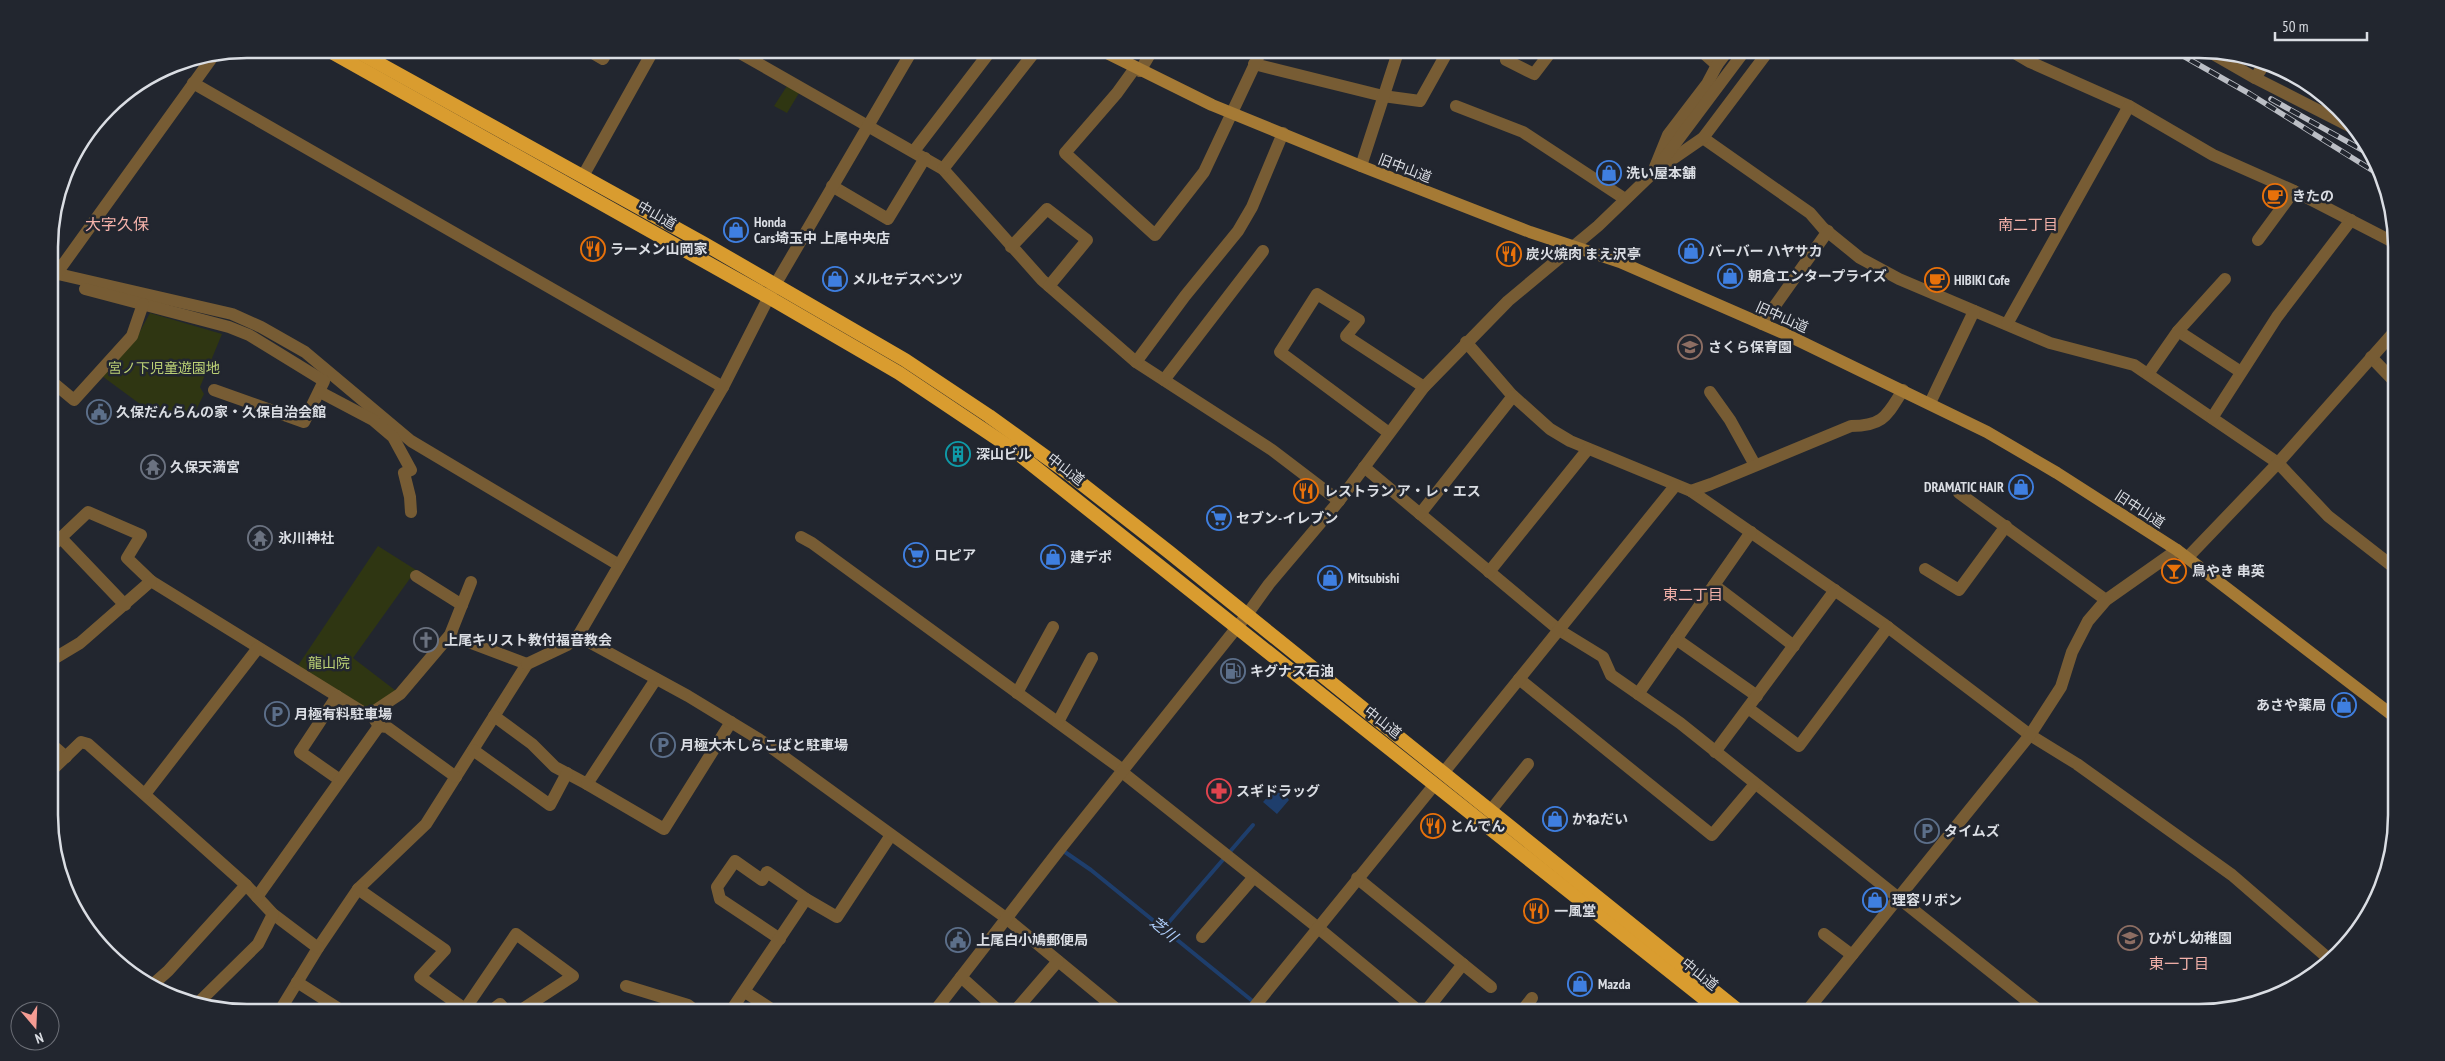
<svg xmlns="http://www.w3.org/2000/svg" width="2445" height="1061" viewBox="0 0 2445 1061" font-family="'PT Sans Narrow','Noto Sans JP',sans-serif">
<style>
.green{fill:#2f3612}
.water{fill:#1e3e6c}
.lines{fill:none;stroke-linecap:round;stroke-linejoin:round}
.stream{stroke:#1e3e6c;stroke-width:4}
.minor{stroke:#775c34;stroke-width:12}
.tertiary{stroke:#775c34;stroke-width:12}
.secondary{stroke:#a57a35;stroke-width:12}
.trunk{stroke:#d99c2f;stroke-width:14}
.rail-casing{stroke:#bbbec5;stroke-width:5.5}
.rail{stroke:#22262f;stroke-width:4;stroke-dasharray:11;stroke-linecap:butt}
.labels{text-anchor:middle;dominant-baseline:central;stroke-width:5;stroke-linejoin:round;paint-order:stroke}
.street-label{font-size:14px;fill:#dadde3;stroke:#22262f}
.poi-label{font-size:14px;font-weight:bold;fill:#dadde3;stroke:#22262f;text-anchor:start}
.park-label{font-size:14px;fill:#bbd075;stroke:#22262f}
.neighbourhood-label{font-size:15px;fill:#f5b2aa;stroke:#22262f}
.water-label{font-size:15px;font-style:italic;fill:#b1d0fd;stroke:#22262f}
.quarter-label{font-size:16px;fill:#f5b2aa;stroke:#22262f}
.rim{fill:none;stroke:#dadde3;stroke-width:2.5}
</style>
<rect width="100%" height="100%" fill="#22262f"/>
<g class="green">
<path d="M787,86L799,93L787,113L774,106Z"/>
<path d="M150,313L222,334L200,387L204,394L191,420L140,404L102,376L138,335Z"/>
<path d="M378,546L416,570L353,658L400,694L370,714L295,670Z"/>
</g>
<path class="water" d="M1276,788L1283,791L1287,788L1289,790L1285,795L1289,800L1277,814L1263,802Z"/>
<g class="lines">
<g class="stream">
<path d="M1062,850L1091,870L1266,1012"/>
<path d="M1163,929L1253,825"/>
</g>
<g class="minor">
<path d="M586,49L603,59L609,49"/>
<path d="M733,49L943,169L1042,280L1136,362L1272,450L1339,501"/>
<path d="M1699,49L1717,65"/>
<path d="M2008,49L2030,62L2129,106L2213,155L2292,190L2395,243"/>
<path d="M2208,51L2255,78L2357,130"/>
<path d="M1506,60L1534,74L1553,49"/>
<path d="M1254,64L1383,96L1420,101L1449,49"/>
<path d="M1135,68L1117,93L1065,153L1155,235L1204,172L1262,49"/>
<path d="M1140,71L1153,49"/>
<path d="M2255,78L2266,62"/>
<path d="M193,83L723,387"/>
<path d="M1456,106L1523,132L1625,199"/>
<path d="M1703,138L1810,213L1823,228L1860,258L1899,279L2050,343L2134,365L2278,463L2328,516L2396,569"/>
<path d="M914,151L992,49"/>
<path d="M1361,166L1399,49"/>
<path d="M1655,167L1668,135L1707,84L1717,65L1729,49"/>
<path d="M943,169L1037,49"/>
<path d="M1658,169L1703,138L1770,49"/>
<path d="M583,176L654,49"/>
<path d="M832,186L888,219L925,158"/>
<path d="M2258,240L2294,191"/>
<path d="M1011,247L1047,209L1087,240L1049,286"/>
<path d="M49,269L58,274L232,314L261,327L305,352L411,441L619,565"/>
<path d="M85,289L229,327L249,335L324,381L304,422L214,390"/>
<path d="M1762,324L1828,231"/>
<path d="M2007,324L2129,106"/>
<path d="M2178,331L2241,372"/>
<path d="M1466,342L1511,394L1550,429L1570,441L1691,491L1885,625L2030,735L2077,764L2232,875L2329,959"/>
<path d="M2371,357L2395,382"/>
<path d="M1136,362L1185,296L1238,231L1252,207L1283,133"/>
<path d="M2148,374L2178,331L2225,279"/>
<path d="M50,380L74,400L132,336L143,304"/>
<path d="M1164,380L1263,251"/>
<path d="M320,392L373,420L393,437L411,470L404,473L410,497L411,512"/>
<path d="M1710,392L1730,420L1755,465"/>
<path d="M1930,403L1974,311"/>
<path d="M2212,418L2277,317L2351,220"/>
<path d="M1389,433L1280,352L1317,294L1359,320L1346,336L1424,387"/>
<path d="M1364,467L1559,630L1603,657L1611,675L1680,723L2041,1012"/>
<path d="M1691,491L1711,484L1851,426C1884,426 1887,415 1903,390"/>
<path d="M1959,493L2106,600"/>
<path d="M1420,514L1513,396"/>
<path d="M60,537L125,605"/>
<path d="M801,537L812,543L1123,770"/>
<path d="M50,548L88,512L141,535L127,558L151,581L366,714H370L400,694L450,635L527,664L426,824L358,889L318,948L279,1012"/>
<path d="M1925,569L1959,590L2006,526"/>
<path d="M1489,572L1588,449"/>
<path d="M416,576L462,605"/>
<path d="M1714,585L1794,646"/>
<path d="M450,635L471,582"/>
<path d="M1676,639L1757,696"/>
<path d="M50,661L80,643L151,581"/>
<path d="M1519,679L1712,835L1755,784"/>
<path d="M1017,693L1053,627"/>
<path d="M1638,694L1751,532"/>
<path d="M337,696L300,752L340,780"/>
<path d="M1748,708L1799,746L1888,627"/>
<path d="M494,716L532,744L555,767L587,784L656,679"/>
<path d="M375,720L379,726L387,727L456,777"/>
<path d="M1058,722L1092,658"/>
<path d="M50,743L66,757"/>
<path d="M473,750L550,805L567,773"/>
<path d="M1715,752L1835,590"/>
<path d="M50,772L81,742L88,744L246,885L273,914L318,948"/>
<path d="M1122,772L1317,927L1420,1012"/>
<path d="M1444,772L1675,486"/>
<path d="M587,784L664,829L731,722"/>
<path d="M145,794L258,648"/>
<path d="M1491,810L1528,764"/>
<path d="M1357,878L1491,987"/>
<path d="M358,889L445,950L420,977L469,1012"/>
<path d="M257,897L379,726"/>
<path d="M1006,918L1120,1012"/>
<path d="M1824,934L1852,955"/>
<path d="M1202,937L1254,877"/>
<path d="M780,939L720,899L717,887L735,861L762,880L767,872L806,899L837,917L891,835"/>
<path d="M961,977L1000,1012"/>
<path d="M297,982L344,1012"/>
<path d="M151,986L168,971L246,885"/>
<path d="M626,986L688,1005L697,1012"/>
<path d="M745,992L776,1012"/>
<path d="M198,1003L258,944L273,914"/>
<path d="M463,1012L516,934L573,976L518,1012"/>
<path d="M490,1012L500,1004L507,1012"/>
<path d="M730,1012L806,899"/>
<path d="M1014,1012L1058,961"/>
<path d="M1250,1012L1435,784"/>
<path d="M1425,1012L1463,964"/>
<path d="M1521,1012L1532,998"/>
<path d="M1806,1012L2030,735L2061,687L2072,652L2088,621L2106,600L2177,550"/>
</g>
<g class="tertiary">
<path d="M49,284L214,55"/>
<path d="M2187,558L2278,463L2395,331"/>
<path d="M578,636L688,696L765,743L1006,918"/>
<path d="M527,664L567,645L578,636L723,387L775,285L913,49"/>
<path d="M934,1012L1060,849L1246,616L1269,584L1339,501L1424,387L1508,301L1598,226L1654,172L1746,49"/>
</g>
<path class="secondary" d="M1099,49L1212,105L1361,166L1530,232L1620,262L1783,333L1987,432L2057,473L2177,550L2396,718"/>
<g class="trunk">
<path d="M326,49L770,298L899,373L1011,448L1721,1012"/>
<path d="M353,49L703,243L905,360L989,416L1068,473L1169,552L1740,1012"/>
</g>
<defs>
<g id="rail">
<path d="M2171,49L2250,94L2383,177"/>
<path d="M2271,99L2373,156"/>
</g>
</defs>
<use href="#rail" class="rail-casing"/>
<use href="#rail" class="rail"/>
</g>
<defs>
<symbol id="shop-ring" viewBox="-11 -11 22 22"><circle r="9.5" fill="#22262f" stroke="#3f7fe0" stroke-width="1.5"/><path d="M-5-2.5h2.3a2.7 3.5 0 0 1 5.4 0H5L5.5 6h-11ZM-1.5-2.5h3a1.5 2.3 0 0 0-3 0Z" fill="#3f7fe0"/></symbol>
<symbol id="cafe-ring" viewBox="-11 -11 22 22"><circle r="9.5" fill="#22262f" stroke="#e8710a" stroke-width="1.5"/><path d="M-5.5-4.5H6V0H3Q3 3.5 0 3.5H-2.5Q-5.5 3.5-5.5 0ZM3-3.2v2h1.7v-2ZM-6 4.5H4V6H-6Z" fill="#e8710a"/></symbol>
<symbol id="restaurant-ring" viewBox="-11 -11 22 22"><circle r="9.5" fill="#22262f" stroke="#e8710a" stroke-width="1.5"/><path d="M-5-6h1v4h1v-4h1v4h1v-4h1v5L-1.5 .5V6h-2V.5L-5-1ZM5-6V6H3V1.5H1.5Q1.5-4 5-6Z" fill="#e8710a"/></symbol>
<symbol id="school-ring" viewBox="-11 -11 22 22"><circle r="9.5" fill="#22262f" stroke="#8d6e63" stroke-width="1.5"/><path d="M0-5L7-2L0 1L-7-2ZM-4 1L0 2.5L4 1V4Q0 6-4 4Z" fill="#8d6e63"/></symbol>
<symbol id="civic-ring" viewBox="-11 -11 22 22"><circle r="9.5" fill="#22262f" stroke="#5c6f8a" stroke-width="1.5"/><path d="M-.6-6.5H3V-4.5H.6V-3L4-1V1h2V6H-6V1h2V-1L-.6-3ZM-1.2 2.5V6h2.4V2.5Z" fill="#5c6f8a"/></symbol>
<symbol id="building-ring" viewBox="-11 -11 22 22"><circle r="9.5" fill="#22262f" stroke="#0f9aa8" stroke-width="1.5"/><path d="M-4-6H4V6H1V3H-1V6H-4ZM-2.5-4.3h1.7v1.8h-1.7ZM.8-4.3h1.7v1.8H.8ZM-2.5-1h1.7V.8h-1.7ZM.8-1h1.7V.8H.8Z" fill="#0f9aa8"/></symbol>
<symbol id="temple-ring" viewBox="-11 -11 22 22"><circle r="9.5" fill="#22262f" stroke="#6b7280" stroke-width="1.5"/><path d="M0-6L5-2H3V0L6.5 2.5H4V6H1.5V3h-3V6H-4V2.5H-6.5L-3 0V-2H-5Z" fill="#6b7280"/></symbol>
<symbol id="supermarket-ring" viewBox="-11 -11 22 22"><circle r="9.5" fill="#22262f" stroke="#3f7fe0" stroke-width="1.5"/><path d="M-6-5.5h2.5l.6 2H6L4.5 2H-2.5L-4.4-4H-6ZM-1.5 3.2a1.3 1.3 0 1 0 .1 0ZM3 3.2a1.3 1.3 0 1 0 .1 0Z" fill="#3f7fe0"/></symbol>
<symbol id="bar-ring" viewBox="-11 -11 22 22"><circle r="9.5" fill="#22262f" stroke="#e8710a" stroke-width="1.5"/><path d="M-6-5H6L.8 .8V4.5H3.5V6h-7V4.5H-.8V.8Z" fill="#e8710a"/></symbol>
<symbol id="church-ring" viewBox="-11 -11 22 22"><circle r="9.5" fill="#22262f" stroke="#6b7280" stroke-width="1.5"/><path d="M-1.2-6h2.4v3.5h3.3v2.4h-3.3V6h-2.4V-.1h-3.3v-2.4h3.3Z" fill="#6b7280"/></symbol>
<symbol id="fuel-ring" viewBox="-11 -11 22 22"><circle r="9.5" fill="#22262f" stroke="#5c6f8a" stroke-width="1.5"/><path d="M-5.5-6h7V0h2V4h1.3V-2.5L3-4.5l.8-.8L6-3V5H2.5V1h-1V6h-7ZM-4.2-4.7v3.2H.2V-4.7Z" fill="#5c6f8a"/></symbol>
<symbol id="parking-ring" viewBox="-11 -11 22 22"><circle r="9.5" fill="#22262f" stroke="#5c6f8a" stroke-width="1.5"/><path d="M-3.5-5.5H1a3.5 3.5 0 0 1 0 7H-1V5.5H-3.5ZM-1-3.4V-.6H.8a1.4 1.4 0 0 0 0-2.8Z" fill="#5c6f8a"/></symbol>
<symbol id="pharmacy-ring" viewBox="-11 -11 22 22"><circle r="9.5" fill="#22262f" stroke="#e0444e" stroke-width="1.5"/><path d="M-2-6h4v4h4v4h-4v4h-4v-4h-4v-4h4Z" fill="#e0444e"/></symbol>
</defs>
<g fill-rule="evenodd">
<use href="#shop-ring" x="1595" y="159" width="28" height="28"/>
<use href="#cafe-ring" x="2261" y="182" width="28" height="28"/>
<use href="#shop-ring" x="722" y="216" width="28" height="28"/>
<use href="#restaurant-ring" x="579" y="235" width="28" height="28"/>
<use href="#shop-ring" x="1677" y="237" width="28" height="28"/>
<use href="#restaurant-ring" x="1495" y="240" width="28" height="28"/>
<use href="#shop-ring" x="1716" y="262" width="28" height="28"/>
<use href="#shop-ring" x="821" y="265" width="28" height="28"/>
<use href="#cafe-ring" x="1923" y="266" width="28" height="28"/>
<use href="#school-ring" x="1676" y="333" width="28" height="28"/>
<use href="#civic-ring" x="85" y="398" width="28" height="28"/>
<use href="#building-ring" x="944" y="440" width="28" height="28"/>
<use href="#temple-ring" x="139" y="453" width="28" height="28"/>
<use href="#shop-ring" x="2007" y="473" width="28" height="28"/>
<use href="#restaurant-ring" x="1292" y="477" width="28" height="28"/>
<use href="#supermarket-ring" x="1205" y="504" width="28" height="28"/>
<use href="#temple-ring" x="246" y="524" width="28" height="28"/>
<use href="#supermarket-ring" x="902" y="541" width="28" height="28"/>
<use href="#shop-ring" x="1039" y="543" width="28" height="28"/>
<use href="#bar-ring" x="2160" y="557" width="28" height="28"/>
<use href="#shop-ring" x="1316" y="564" width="28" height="28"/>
<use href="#church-ring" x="412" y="626" width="28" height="28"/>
<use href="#fuel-ring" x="1219" y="657" width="28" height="28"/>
<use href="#shop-ring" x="2330" y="691" width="28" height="28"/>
<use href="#parking-ring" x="263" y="700" width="28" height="28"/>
<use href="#parking-ring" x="649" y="731" width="28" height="28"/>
<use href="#pharmacy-ring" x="1205" y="777" width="28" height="28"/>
<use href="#shop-ring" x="1541" y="805" width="28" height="28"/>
<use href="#restaurant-ring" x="1419" y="812" width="28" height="28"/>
<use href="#parking-ring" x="1913" y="817" width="28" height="28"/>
<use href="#shop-ring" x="1861" y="886" width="28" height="28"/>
<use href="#restaurant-ring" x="1522" y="897" width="28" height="28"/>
<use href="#school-ring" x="2116" y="924" width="28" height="28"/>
<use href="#civic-ring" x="944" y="926" width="28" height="28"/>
<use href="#shop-ring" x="1566" y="970" width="28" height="28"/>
</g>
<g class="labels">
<g class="street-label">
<text transform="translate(1405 168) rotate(21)">旧中山道</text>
<text transform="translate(657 215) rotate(30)">中山道</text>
<text transform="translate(1782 317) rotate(24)">旧中山道</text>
<text transform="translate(1066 469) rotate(38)">中山道</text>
<text transform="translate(2140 509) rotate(33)">旧中山道</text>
<text transform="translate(1383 722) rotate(38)">中山道</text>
<text transform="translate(1700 974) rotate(39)">中山道</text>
</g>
<g class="poi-label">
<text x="1626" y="173">洗い屋本舗</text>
<text x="2292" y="196">きたの</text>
<text x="754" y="222">Honda<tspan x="754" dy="16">Cars埼玉中 上尾中央店</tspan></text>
<text x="610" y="249">ラーメン山岡家</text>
<text x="1708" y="251">バーバー ハヤサカ</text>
<text x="1526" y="254">炭火焼肉 まえ沢亭</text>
<text x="1748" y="276">朝倉エンタープライズ</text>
<text x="852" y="279">メルセデスベンツ</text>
<text x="1954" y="280">HIBIKI Cofe</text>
<text x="1708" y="347">さくら保育園</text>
<text x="116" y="412">久保だんらんの家・久保自治会館</text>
<text x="976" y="454">深山ビル</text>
<text x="170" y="467">久保天満宮</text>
<text x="2004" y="487" text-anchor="end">DRAMATIC HAIR</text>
<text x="1324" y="491">レストラン ア・レ・エス</text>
<text x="1236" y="518">セブン-イレブン</text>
<text x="278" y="538">氷川神社</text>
<text x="934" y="555">ロピア</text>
<text x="1070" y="557">建デポ</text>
<text x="2192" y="571">鳥やき 串英</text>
<text x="1348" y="578">Mitsubishi</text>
<text x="444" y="640">上尾キリスト教付福音教会</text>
<text x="1250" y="671">キグナス石油</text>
<text x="2326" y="705" text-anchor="end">あさや薬局</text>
<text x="294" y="714">月極有料駐車場</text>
<text x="680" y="745">月極大木しらこばと駐車場</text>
<text x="1236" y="791">スギドラッグ</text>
<text x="1572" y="819">かねだい</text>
<text x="1450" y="826">とんでん</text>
<text x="1944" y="831">タイムズ</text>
<text x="1892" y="900">理容リボン</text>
<text x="1554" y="911">一風堂</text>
<text x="2148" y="938">ひがし幼稚園</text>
<text x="976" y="940">上尾白小鳩郵便局</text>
<text x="1598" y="984">Mazda</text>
</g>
<g class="park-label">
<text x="164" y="368">宮ノ下児童遊園地</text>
<text x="329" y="663">龍山院</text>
</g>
<g class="neighbourhood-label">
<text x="2028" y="224">南二丁目</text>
<text x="1693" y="594">東二丁目</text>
<text x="2179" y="963">東一丁目</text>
</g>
<g class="water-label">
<text transform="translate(1164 929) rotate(39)">芝川</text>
</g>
<g class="quarter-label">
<text x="117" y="224">大字久保</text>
</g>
</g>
<path d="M0 0H2445V1061H0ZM247 58H2199A189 189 0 0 1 2388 247V815A189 189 0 0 1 2199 1004H247A189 189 0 0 1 58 815V247A189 189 0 0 1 247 58Z" fill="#22262f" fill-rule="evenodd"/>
<path class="rim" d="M247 58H2199A189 189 0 0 1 2388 247V815A189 189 0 0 1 2199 1004H247A189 189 0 0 1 58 815V247A189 189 0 0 1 247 58Z"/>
<g transform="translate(35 1026) rotate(161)"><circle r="24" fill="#22262f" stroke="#6c6f77"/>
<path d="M0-4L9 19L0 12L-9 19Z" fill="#f59c93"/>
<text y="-8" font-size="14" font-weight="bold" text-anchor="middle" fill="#dadde3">N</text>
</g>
<path d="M2275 32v8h92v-8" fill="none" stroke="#dadde3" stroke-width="2.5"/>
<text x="2282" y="32" font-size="15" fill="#dadde3" stroke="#22262f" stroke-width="4" paint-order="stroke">50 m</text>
</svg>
